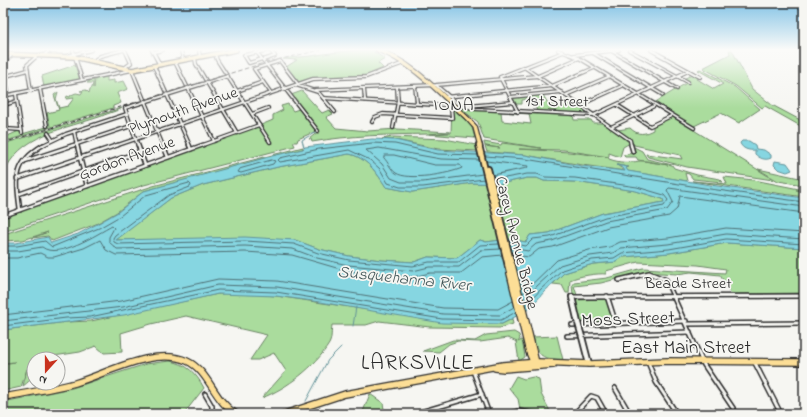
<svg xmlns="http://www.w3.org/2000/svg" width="807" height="417" viewBox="0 0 807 417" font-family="'Indie Flower',sans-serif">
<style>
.green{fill:#aadc9d;stroke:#6a8464;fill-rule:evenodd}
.water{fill:#86d6e1;stroke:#629298;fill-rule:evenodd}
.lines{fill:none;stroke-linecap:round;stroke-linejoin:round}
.shore{stroke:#4f6f74;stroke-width:1}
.stream{stroke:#629298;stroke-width:1}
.minor-far2-casing{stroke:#2b2b2b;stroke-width:4.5}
.minor-far1-casing{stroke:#2b2b2b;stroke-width:5.5}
.minor-casing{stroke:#2b2b2b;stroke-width:6}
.tertiary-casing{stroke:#2b2b2b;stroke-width:8}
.secondary-casing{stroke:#2b2b2b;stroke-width:5}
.primary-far2-casing{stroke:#2b2b2b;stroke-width:6}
.primary-far1-casing{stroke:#2b2b2b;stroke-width:8}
.primary-casing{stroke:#2b2b2b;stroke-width:8}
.minor-far2{stroke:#f6f6f2;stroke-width:2}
.minor-far1{stroke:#f6f6f2;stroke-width:2.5}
.minor{stroke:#f6f6f2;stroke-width:3}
.tertiary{stroke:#f6f6f2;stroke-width:4.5}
.secondary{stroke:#f6f6f2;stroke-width:2.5}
.primary-far2{stroke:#fcde96;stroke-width:3.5}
.primary-far1{stroke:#fcde96;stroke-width:4.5}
.primary{stroke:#fcde96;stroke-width:5.5}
.rail{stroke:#2b2b2b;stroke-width:1;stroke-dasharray:4.5 2.5;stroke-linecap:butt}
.tertiary-bridge-casing{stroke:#2b2b2b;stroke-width:8;stroke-linecap:butt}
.tertiary-bridge{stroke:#f6f6f2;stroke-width:4.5}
.labels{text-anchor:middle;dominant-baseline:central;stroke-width:3.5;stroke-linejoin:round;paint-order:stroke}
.street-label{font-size:16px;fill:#2b2b2b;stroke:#f6f6f2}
.neighbourhood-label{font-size:17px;letter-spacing:1px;fill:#2b2b2b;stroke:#f6f6f2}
.water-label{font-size:17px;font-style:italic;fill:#425658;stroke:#f6f6f2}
.near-street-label{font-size:19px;fill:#2b2b2b;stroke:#f6f6f2}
.near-quarter-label{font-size:22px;letter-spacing:1px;fill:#2b2b2b;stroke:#f6f6f2}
</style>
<rect width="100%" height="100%" fill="#f6f6f2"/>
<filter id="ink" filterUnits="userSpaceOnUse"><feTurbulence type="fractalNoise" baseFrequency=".025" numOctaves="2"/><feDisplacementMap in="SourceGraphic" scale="8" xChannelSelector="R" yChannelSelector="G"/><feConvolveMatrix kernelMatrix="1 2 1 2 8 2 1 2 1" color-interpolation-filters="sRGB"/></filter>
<g filter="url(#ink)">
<g class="green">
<path d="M362,50H376L374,52L385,59L378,63L383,68L367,75L311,78L299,82L286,67L297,60L283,59C293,57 302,57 311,56C328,53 344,51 362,50Z"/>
<path d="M729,50H732L752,89L772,105L804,122V128L765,106L762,108L736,86L703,68L730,54Z"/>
<path d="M75,65L80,80L44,87L42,76Z"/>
<path d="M700,69L735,87L760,109L739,123L721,113L692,127L654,103L688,82L683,79L694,74L700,78L697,79L714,89L723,84L698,70Z"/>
<path d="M107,77V81L114,80V83L124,81L128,89L117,93L121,103L113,106V108L3,142V138L19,131L22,134L50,126L47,113L59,110L54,95L58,92L56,99L59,108L68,106L74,98L66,99L67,96L70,97L71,95L76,93L81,94L83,91H80L86,90L89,93L90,89L92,88L93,83H87L90,81H83L94,80V88L95,79Z"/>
<path d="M302,91L322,113L329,110L333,114L326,117L336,128L368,131L397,129L450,132L429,134L451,133L452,107L471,124L475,138L428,134H427C388,135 351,135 312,142L311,139H309L319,131L291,95Z"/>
<path d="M543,95L549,105L559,104L560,101H568L567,98L590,114L538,112L530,99L522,100V104H516L513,98Z"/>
<path d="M288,104L293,111L299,109L316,131L298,139L297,142H293L295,146L144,185L3,232V217L258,126L272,144L261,125L273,120V115L283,110L281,106Z"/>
<path d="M463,107L475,110L573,115L574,120H591L593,123H604L630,143L623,147L620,157L609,153V157L564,150L519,149L569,152L608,157L609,159C620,163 629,163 639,161C648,160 659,164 668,165L638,160L636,157H625L623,155L634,153V147L642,151L647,159L672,165L674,168L697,175L720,179L723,182L693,179L689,174L685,173L687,181L627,171L626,168L629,167L617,165L625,171L582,165L525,155L487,152L485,146L500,148L485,146L484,142L501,145L502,143L541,148L484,139L478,122L461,109ZM501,112L529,114L531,124L502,121Z"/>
<path d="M122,108C118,111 108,113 102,116C66,129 17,134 3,176V144Z"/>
<path d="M671,116L773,179V180L687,167L648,157L646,154L682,159L680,155L634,145L631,140L618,130L630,128C638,136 645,134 653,130V126Z"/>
<path d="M392,137L445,139L476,145L478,151L438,149L396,140L382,139Z"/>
<path d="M303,147V149L144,191L117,212L96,224L52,241L48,236L32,238L48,232L23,240L3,241L4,234L153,186Z"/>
<path d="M349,154C366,157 377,173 386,187L412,192L472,183L499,184L527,178H537L544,181L575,182L636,191L663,199L664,202L603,213L549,233L530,235L526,242L509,239L486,242L480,240L457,258L428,257L414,262L381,260L349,256L319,249L295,240H115L171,198L203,185L278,167Z"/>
<path d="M758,169L804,179V185L778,181Z"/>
<path d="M724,177L754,180L804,190H796L804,191V197L692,181L727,184Z"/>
<path d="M727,243L804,248V293L731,294L720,275L691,272L677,274L644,272L601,283L574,286L577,295L573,294L572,285L574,282L607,278L643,268L725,273L726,269L698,265L638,262L606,271V274C598,273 578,276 570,280L569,293H566L562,285L553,284L564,273L593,264L616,262L622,257L669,253Z"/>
<path d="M238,293L276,296L376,311L502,324L512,319L513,324L500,328L430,327L379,321L366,325H332C331,331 332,339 329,344C315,367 287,388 262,398L286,371L274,353L258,360H250L267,335L186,316L151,324L121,333L122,352L104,353L96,346L80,352L34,359C34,371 34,379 23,386L27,369L21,387L3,391V364L15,362L3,363V330L67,322L91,321L218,294Z"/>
<path d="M606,299L614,323H581L575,300Z"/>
<path d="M514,332L519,335L520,339L518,342L522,340L525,357L519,361L516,342H517L508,338L480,342L458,341L449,344L439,352L423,351L453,340L475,341L486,335Z"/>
<path d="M557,336L563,360C541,358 539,358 533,337Z"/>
<path d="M170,361C187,364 196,373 204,388L186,411V414H3V402L72,388L146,364Z"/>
<path d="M516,376L524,379L533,377L539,379L541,394L551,413L520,409L518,399L509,388Z"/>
<path d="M370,394L383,403L384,409L380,414H362Z"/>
</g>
<g class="water">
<path d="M372,139L395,140L438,150L525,155L582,166L625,171L623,168L617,165L628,167L626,168L628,171L710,185L804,198V248L727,243L669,253L623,257L616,262L593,264L564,273L544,292L529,309L502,324L442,323L320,302L276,296L218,294L124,315L3,330V243H16L48,237L51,243L78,234L97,224L118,212L144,191L272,156L303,149L305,147ZM349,154C366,157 377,173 386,187L412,192L472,183L499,184L527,178H537L544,181L575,182L636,191L663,199L664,202L603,213L549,233L530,235L526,242L509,239L486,242L480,240L457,258L428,257L414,262L381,260L349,256L319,249L295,240L245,237L116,240L171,198L203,185L278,167Z"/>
<path d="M742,141H749L755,145L756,149L764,150L771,155V158C765,161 759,158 755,154V150C749,151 742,149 740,143Z"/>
<path d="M775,161L787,163L792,170L787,172L778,169L774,165Z"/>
</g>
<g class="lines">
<g class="shore">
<path d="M385,155H394L435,165H460L462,168C449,174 408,181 396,173C391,170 388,162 384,158Z"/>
<path d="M478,155L438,154L395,144L372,143L319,149L280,158L278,160L280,162L349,150L370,160L380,169L388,183L400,187H423L484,179"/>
<path d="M485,156L525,159L710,189L804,202"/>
<path d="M272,160L275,161L273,164L241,173L238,172L240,169Z"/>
<path d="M479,160L441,159L379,148L366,150L382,164L391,178L401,182H423L483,174"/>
<path d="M486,161L528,166L527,168L493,175"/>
<path d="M494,180L527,174H537L545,177L575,178L637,187L664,195L668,200L664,206L605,217L550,237L533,239L526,246L510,243"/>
<path d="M3,246H17L45,241L52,247L99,228L120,216L146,195L189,183L191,185L190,187L169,195L115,235L113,238L114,242L118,244L245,241L294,244L318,253L349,260L413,266L429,262H459L480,245L499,244"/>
<path d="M511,248L528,251L536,244L552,241L606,221L667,210L673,202L667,190L669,188L804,207"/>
<path d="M3,251H18L42,247C58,260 97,234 112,226L114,228L109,237V242L117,249L245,246L293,249L317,258L348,265L413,271L429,267H459L481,250L501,249"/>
<path d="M513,255L529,257L539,249L553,247L608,227L669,216L677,209L680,196L804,213"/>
<path d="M3,258H17L40,253L48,257H54L84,248L100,240L106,250L116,255L245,252L292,255L347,271L413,277L430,273H461L482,257L502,255"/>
<path d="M523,293L557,260L589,250L610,247L620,242L668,238L726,228L804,233"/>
<path d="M525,300L537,286L560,265L590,256L613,253L621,248L668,244L726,234L804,239"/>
<path d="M526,306L541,289L562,270L592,260L614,258L622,253L669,249L726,239L804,244"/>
<path d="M3,315L121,301L218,279L277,281L443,308L498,309L513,301"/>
<path d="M3,321L123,307L218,285L277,287L443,314L500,315L514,307"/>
<path d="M3,326L66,318L90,317L218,290L276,292L442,319L501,320L516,312"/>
</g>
<g class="stream">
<path d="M304,147L302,140L316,132"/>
<path d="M353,326L356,307"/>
<path d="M306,401L328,360L341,347"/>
</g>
<defs>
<g id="minor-far2">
<path d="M73,50L82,80"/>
<path d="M181,50L183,60"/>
<path d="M199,50L200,57"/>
<path d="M255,50L318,131"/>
<path d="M558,50L579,58L694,128"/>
<path d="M610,50L677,89"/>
<path d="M629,50L688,82"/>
<path d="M651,50L700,77"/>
<path d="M153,52L163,50"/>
<path d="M593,53L663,95"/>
<path d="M215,54L217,60L270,142"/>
<path d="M44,55L50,50"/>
<path d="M574,55L619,50"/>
<path d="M66,56L91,50"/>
<path d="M195,58L196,64L237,133"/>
<path d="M262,59L249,63L244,55L270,50L275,56L263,60"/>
<path d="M93,61L100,56L123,50"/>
<path d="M175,62L214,141"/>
<path d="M154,66L190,146"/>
<path d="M524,67L630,140L631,146"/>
<path d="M124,68L131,63L125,50"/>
<path d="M6,76L28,70"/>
<path d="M296,85L318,92L335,112"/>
<path d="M415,86L417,103"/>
<path d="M437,86L460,106"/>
<path d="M40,89L47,126"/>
<path d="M364,89L365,100"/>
<path d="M315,90L436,85L538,76L579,58"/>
<path d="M31,91L27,65L38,55"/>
<path d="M237,91L263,82"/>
<path d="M271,93L254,69L280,61L298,84"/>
<path d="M16,94L22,133"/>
<path d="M8,95L4,62L13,54"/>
<path d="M566,95L608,77"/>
<path d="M3,96L132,70L163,146"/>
<path d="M445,97L552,86L594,68"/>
<path d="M510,97L561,92"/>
<path d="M323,98L453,106"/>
<path d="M17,101L4,105L7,129L21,130"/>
<path d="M580,105L622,86"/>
<path d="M617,105L650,126L671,116"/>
<path d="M465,106L476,109L594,115L688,71"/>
<path d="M456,107L513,102"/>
<path d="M518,112L500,77L563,52"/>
<path d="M252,114L268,108"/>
<path d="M372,122L375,117L383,114L452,118L451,107"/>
<path d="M611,127L654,106"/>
<path d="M393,128L398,102L397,87"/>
<path d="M74,131L77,146"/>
<path d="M48,133L52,139"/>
<path d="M41,146L66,134L127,114"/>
<path d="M71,146L131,126"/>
<path d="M115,146L313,79L366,77L404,63"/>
<path d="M138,146L125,108L228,76"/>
<path d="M200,146L259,125"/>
</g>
<g id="minor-far1">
<path d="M77,145L87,186"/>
<path d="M138,145L145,165"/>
<path d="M163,145L168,157"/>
<path d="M189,145L191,149"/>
<path d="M631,145L633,152"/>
<path d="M25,161L74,145"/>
<path d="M17,179L118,145"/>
<path d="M19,194L141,151"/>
<path d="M20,210C16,179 13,163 43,145"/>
<path d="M3,216L203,145"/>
</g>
<g id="minor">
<path d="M619,280L649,273L666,280L704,365L737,414"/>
<path d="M607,296L616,324"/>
<path d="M573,297L804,296"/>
<path d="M687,324L804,323"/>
<path d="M572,325L686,321"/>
<path d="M567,336L690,332"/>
<path d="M648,362L656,382L677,414"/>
<path d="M755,363L781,414"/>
<path d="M473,371L489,414"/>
<path d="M615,388L630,414"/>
<path d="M205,394L212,406V414"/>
<path d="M414,414L482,394"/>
<path d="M508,414L518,411L535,414"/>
<path d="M574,414L591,396L597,398L606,414"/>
</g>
<g id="tertiary">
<path d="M572,297L578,323"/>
<path d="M582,337L589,364"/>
</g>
<path id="secondary" d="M152,50L160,65"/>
<g id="primary-far2">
<path d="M378,50C414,63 439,93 467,118L475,127L480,146"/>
<path d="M3,54L74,57L132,70L236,50"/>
</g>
<g id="primary-far1">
<path d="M479,145L508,266"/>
<path d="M488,169L512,266"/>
</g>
<g id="primary">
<path d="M508,265L529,352L535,366"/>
<path d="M512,265L536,363"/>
<path d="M495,368L504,369L553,365"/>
<path d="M3,397C27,393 52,389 75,383C106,374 155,346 187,361C209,371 214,401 236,414"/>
<path d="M284,414L345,394L503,365L539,362L589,364L667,361L804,362"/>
</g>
</defs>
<use href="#minor-far2" class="minor-far2-casing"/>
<use href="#minor-far1" class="minor-far1-casing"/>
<use href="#minor" class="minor-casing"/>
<use href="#tertiary" class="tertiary-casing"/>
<use href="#secondary" class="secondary-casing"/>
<use href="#primary-far2" class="primary-far2-casing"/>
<use href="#primary-far1" class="primary-far1-casing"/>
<use href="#primary" class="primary-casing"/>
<use href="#minor-far2" class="minor-far2"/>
<use href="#minor-far1" class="minor-far1"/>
<use href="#minor" class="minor"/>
<use href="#tertiary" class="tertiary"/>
<use href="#secondary" class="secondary"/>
<use href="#primary-far2" class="primary-far2"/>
<use href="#primary-far1" class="primary-far1"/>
<use href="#primary" class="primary"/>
<path class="rail" d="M3,143L267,62L321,50"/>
<defs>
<path id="tertiary-bridge" d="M578,323L582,337"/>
</defs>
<use href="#tertiary-bridge" class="tertiary-bridge-casing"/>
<use href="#tertiary-bridge" class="tertiary-bridge"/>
</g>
</g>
<linearGradient id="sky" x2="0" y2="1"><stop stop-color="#81c2e5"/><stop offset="0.46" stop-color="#fbfbf9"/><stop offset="1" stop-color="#fbfbf9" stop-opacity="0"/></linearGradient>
<rect width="807" height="108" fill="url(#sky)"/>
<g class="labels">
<g class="street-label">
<text transform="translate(557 102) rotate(1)">1st Street</text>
<text transform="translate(183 111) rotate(-19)">Plymouth Avenue</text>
<text transform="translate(127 159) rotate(-20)">Gordon Avenue</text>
<text transform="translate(516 243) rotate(76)">Carey Avenue Bridge</text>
<text x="688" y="284">Beade Street</text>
</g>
<g class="neighbourhood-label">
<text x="454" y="105">IONA</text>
</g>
<g class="water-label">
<text transform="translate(404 279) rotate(6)">Susquehanna River</text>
</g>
<g class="near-street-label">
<text transform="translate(628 320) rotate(-2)">Moss Street</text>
<text x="686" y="348">East Main Street</text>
</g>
<g class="near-quarter-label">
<text x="418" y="364">LARKSVILLE</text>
</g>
</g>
<rect width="807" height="417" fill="none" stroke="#f6f6f2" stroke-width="16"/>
<rect x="8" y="8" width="791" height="401" fill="none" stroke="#2b2b2b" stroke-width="1.5" filter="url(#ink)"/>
<g transform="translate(46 371) rotate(201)"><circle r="19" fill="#f6f6f2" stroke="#a5a5a2"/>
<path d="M0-3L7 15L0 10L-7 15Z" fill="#c8321e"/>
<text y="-6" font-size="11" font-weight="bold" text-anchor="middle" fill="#2b2b2b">N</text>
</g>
</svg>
